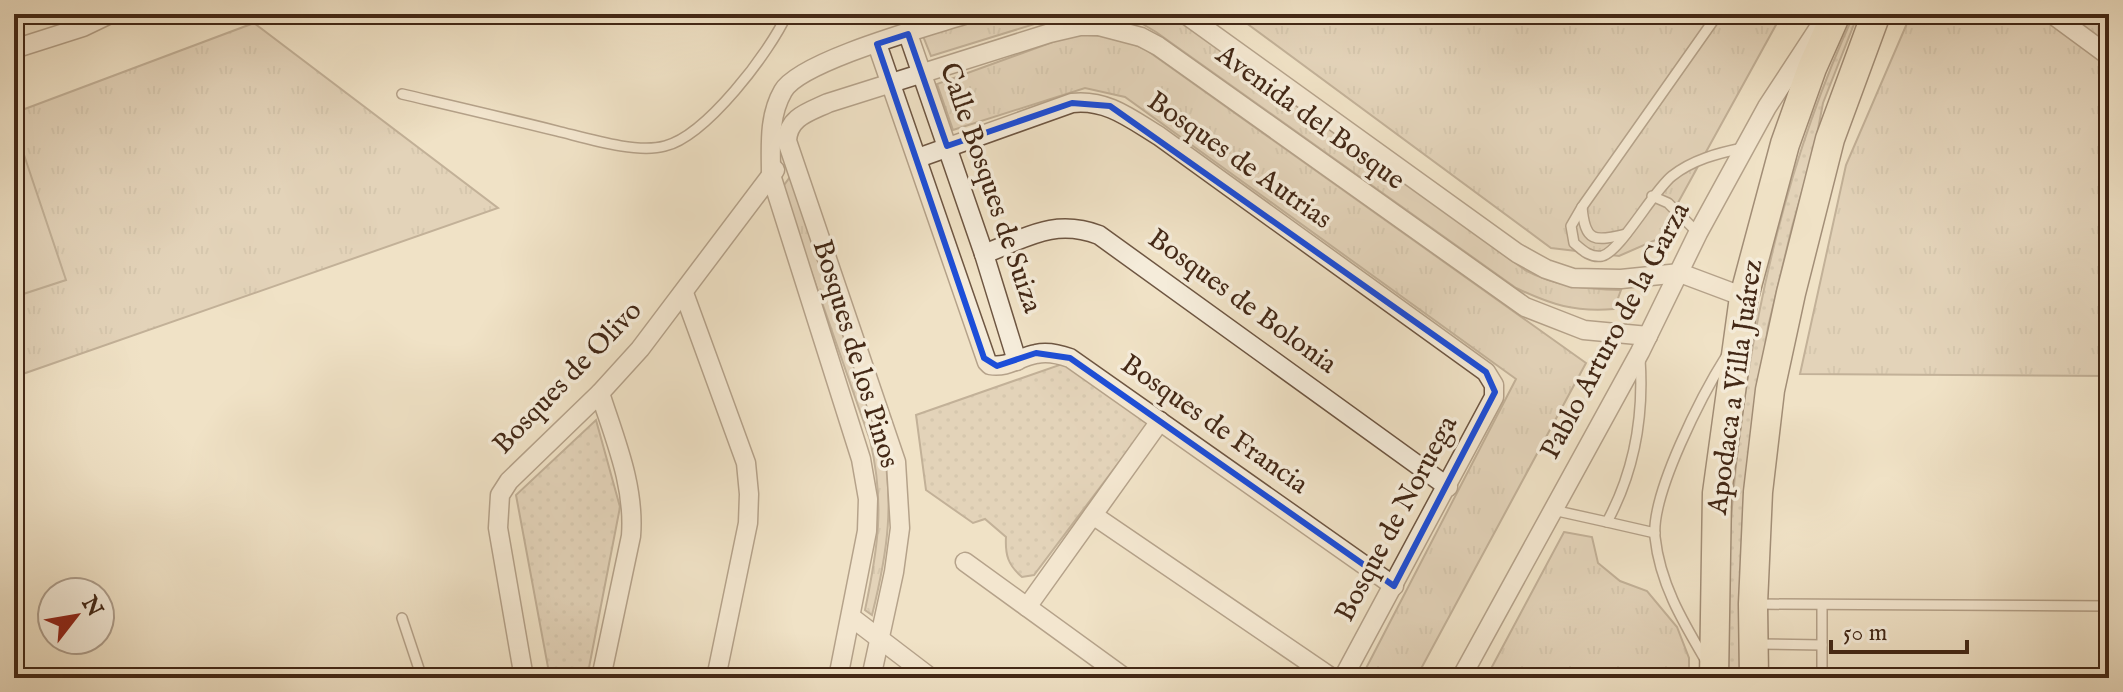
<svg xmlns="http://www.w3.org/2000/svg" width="2123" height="692" viewBox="0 0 2123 692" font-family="'IM FELL English',serif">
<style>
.grass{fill:url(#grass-tufts);stroke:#8b755f;stroke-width:2}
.park{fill:url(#park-dots);stroke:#8b755f;stroke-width:2}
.garden{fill:#d3c2a8;stroke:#8b755f;stroke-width:2}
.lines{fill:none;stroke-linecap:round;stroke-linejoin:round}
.service-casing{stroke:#6e5642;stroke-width:12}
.minor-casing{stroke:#6e5642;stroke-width:21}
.primary-casing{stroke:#432816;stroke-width:31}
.service{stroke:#f5ecda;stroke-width:9}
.minor{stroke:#f5ecda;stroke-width:18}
.primary{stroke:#f0e2c6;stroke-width:28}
.marked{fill:none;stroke:#1d4ed8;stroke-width:6;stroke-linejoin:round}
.labels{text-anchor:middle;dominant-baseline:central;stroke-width:7;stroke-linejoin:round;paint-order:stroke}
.street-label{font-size:28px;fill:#432816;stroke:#f5ecda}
</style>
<defs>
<pattern id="grass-tufts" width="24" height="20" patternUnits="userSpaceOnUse" patternTransform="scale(2)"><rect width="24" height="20" fill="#d3c2a8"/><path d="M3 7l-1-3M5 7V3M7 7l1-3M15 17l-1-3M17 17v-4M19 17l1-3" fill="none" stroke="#b6a790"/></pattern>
<pattern id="park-dots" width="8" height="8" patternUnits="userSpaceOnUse" patternTransform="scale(2)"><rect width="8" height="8" fill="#d3c2a8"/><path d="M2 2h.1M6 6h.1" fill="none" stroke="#b6a790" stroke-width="1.8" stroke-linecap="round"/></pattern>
</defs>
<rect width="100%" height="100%" fill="#f0e2c6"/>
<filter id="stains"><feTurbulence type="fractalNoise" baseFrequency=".0025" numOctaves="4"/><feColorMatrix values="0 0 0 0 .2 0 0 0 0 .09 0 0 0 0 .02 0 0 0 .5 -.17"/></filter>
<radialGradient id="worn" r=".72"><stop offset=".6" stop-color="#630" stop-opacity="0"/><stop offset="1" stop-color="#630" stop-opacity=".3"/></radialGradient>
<g class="grass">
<path d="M997,14H1067L931,56L923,36Z"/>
<path d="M1119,14H1172L1525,270C1557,287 1586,289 1621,290L1614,309C1574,312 1552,305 1516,288L1156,32L1134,19Z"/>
<path d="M1234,14H1782L1658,239L1619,256L1551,248Z"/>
<path d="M1911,14H2109V376L1800,374L1846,165Z"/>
<path d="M254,23L498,208L14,377V113Z"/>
<path d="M1072,35C1100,34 1120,38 1145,49L1586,363L1416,678H1361L1516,379L1125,97L1085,88L953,130L937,84Z"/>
<path d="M790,177L881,436C895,501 888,551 872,615L865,610C878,548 885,503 870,440L782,188Z"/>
<path d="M1564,532L1592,537L1598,563L1620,581L1647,591L1677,627L1689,658V678H1486Z"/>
</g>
<g class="park">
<path d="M1854,14H1858L1823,103L1814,150L1792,227L1768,327L1752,438L1741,678H1726C1727,629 1727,580 1730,532C1743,354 1779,177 1854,14Z"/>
<path d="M1065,363L1150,421L1034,575L1022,577C1008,565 1005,555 1006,537L985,519L973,523L926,490L916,415Z"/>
<path d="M596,420L620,507L587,678H550L516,495Z"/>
</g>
<path class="garden" d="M18,137L66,280L14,297V138Z"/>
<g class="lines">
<defs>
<g id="service">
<path d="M1718,14L1582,207L1571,226L1574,243C1582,250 1590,258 1602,256C1620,252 1653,191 1672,176C1692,160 1718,153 1743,148"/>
<path d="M402,94C453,106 505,118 557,131C586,138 636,154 665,146C706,136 770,52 787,14"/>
<path d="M1652,196L1668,203L1698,233"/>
<path d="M1582,207C1585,242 1594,242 1626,234"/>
<path d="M1553,510L1607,522C1634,472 1644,416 1640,359"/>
<path d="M1607,522L1655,533"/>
<path d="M1756,604L2109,606"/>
<path d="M402,618L422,678"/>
<path d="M1757,644L1822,645"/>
<path d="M1706,661C1683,622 1660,584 1655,537C1651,493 1703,393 1727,355"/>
<path d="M1822,678V605"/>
</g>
<g id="minor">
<path d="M1185,14L1517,253L1546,269L1573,278L1621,279L1680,273L1744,297"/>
<path d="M2052,14L2109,56"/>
<path d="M908,34L984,254L1017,361"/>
<path d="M877,44L987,362L990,365C1008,368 1019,357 1036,354C1048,351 1059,354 1070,358L1394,586"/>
<path d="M14,49L83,27L110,14"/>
<path d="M918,158L1072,103C1107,99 1131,119 1159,136L1486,372L1494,385V397L1343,678"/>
<path d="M984,254C1026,238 1054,218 1099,235L1448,487"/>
<path d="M684,293L746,463L749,494L748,523L716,678"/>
<path d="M600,393C615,440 635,486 631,536L601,678"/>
<path d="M1093,515L1332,678"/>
<path d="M965,562L1125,678"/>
<path d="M1027,607L1160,421"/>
<path d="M851,617L931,678"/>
<path d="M524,678L498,528L500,495L509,481L600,393L640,349L775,170"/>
<path d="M838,678L867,531L868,499L861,459L771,175C771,147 768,117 783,91C800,61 930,26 967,14"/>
<path d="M871,678L894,572L900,528L896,462L787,141C788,117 809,112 828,103L1050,33L1080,26H1099L1141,37L1158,46L1525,307L1584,330L1648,336"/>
<path d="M1461,678L1640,352L1698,233L1767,107L1822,23"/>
</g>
<g id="primary">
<path d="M1714,678L1717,493L1744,297L1785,144L1812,68L1836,14"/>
<path d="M1754,678L1753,604L1758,492L1770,390L1791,293L1830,139L1876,14"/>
</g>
</defs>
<use href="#service" class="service-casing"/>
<use href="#minor" class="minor-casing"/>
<use href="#primary" class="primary-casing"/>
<use href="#service" class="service"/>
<use href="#minor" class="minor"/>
<use href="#primary" class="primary"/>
</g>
<path d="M0 0H2123V692H0ZM908,34L947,146L1072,103L1110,106L1486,372L1495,392L1394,586L1070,358L1036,353L997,366L984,358L877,44Z" fill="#f0e2c6" fill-opacity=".55" fill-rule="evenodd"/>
<path class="marked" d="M908,34L947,146L1072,103L1110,106L1486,372L1495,392L1394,586L1070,358L1036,353L997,366L984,358L877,44Z"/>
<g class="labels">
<g class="street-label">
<text transform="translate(1310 118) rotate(36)">Avenida del Bosque</text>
<text transform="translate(1239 161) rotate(35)">Bosques de Autrias</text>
<text transform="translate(990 188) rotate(71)">Calle Bosques de Suiza</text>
<text transform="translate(1242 302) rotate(36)">Bosques de Bolonia</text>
<text transform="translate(1616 331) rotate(-62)">Pablo Arturo de la Garza</text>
<text transform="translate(855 354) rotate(73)">Bosques de los Pinos</text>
<text transform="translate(568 378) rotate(-46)">Bosques de Olivo</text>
<text transform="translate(1736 387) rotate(-82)">Apodaca a Villa Juárez</text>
<text transform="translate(1214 425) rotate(35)">Bosques de Francia</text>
<text transform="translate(1397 519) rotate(-62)">Bosque de Noruega</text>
</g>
</g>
<rect width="2123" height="692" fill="none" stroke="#f0e2c6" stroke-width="48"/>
<rect x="16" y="16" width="2091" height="660" fill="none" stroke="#432816" stroke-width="4"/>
<rect x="24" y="24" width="2075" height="644" fill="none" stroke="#432816" stroke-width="2"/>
<g transform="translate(76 616) rotate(59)"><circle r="38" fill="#f5ecda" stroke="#ae9e8c" stroke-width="2"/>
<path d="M0-6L14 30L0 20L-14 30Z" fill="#8f2418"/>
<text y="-12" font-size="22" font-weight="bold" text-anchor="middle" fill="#432816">N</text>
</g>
<path d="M1831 640v12h136v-12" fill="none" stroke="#432816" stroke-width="4"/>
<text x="1843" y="640" font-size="24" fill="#432816" stroke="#f5ecda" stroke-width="6" paint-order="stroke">50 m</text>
<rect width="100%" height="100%" filter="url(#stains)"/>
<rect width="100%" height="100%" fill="url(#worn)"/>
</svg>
